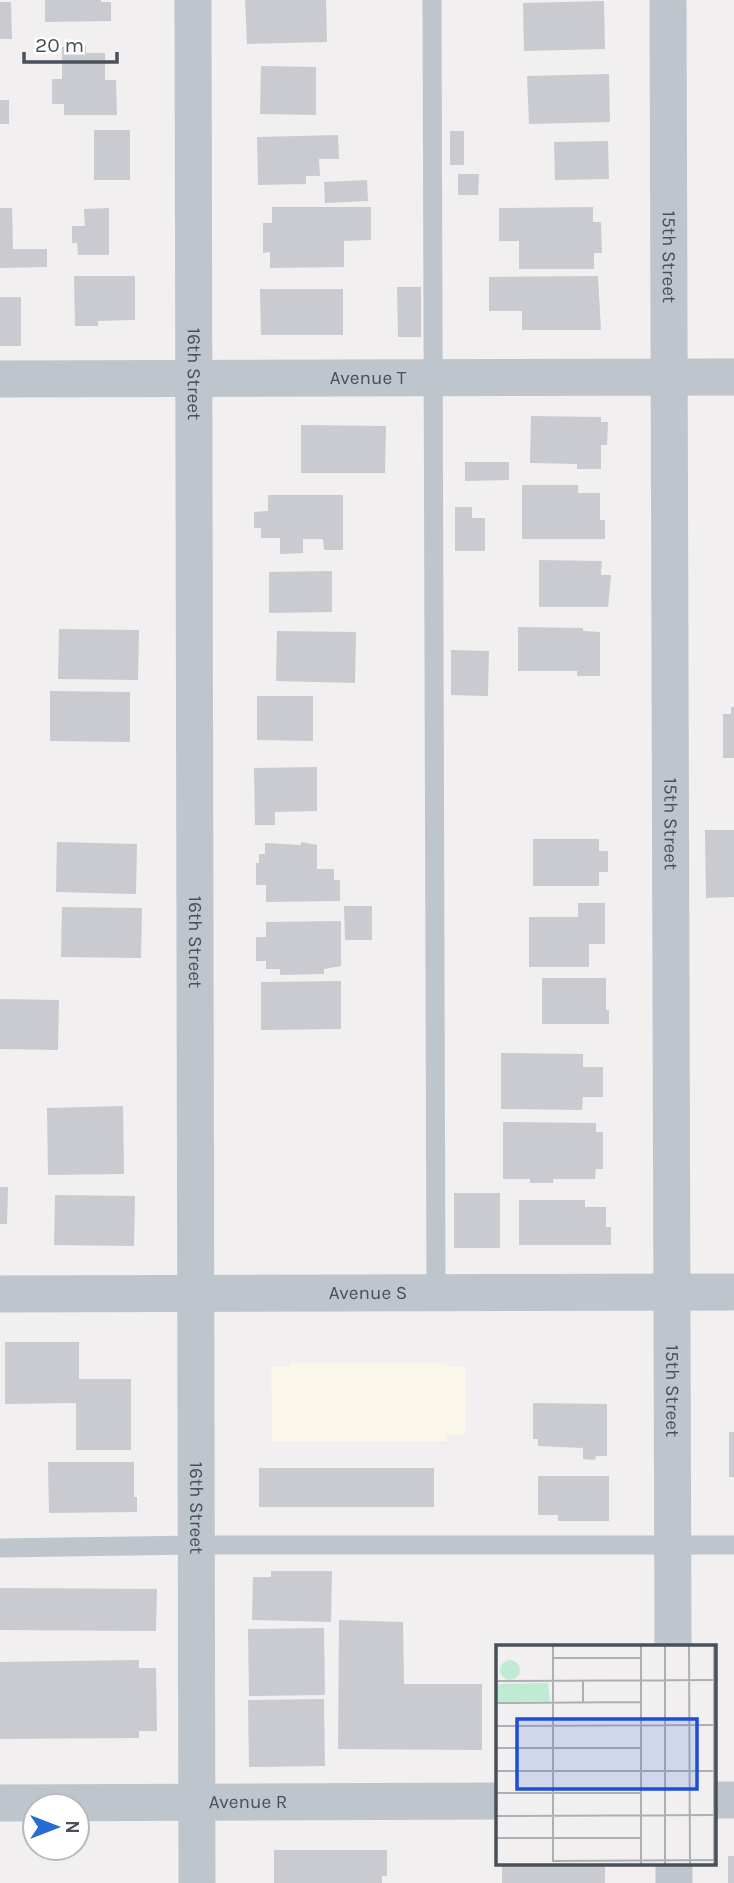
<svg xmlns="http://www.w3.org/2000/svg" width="734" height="1883" viewBox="0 0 734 1883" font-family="Karla,sans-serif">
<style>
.commercial{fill:#faf6e9}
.building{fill:#c9cbd1}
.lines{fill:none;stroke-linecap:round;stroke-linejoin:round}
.service{stroke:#bec5cc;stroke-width:19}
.minor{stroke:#bec5cc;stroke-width:37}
.labels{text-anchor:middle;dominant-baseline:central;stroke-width:7;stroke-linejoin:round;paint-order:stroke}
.street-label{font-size:19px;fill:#48515a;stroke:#fff}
.inset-road{fill:none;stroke:#adb0b3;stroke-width:2}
.view{fill:#1d4ed8;fill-opacity:0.15;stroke:#1d4ed8;stroke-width:3.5}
.inset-edge{fill:none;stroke:#48515a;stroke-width:3.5}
</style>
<rect width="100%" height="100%" fill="#f1efef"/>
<path class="commercial" d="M290,1363H447V1367H465V1435H447V1441H272L271,1367H290Z"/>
<g class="building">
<path d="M45,0H101V2H111V21L45,22Z"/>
<path d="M245,0H326L327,42L247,44Z"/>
<path d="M604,1L605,49L524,51L523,3Z"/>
<path d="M0,2H11L12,39H0Z"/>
<path d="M86,46V53H105V80H116L117,115H64V104H52V79H62V47Z"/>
<path d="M261,66L316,67V115L260,114Z"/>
<path d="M609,74L610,122L529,124L527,76Z"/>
<rect x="0" y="100" width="9" height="24"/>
<rect x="94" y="130" width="36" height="50"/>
<rect x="450" y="131" width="14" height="34"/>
<path d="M338,135L339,159H319L320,176H306V184L258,185L257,137Z"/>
<path d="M608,141L609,179L555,180L554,142Z"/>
<path d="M458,174H479L478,195H458Z"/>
<path d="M367,180L368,201L325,203L324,182Z"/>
<path d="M272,207H371V240L344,241V267L270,268V252L263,253V223H272Z"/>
<path d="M593,207V222H601L602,253H594V269H519V241H499V208Z"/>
<path d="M0,208H12L13,249H47V267L0,268Z"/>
<path d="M109,208V255H78L77,243H72V226H85L84,209Z"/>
<path d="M74,276H135V320L98,321V326H75Z"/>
<path d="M598,276L601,330H522V311H489V277Z"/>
<path d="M397,287H421V337H398Z"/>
<path d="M260,289H343V335H261Z"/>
<rect x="0" y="297" width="21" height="49"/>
<path d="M531,416L601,417V422H608L607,445H601V469H577V464L530,463Z"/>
<path d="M301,425L386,426L385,473H301Z"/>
<path d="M465,462H509V480L465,481Z"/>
<path d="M522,485H578V493H600V520H605V539H522Z"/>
<path d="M268,495H343V550H324L323,539H303V553L280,554V538H261V528H254V512L268,511Z"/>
<path d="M455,507H472V518H485V551H455Z"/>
<path d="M539,560L602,561L601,575H611L608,607H539Z"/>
<path d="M332,571V612L269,613V572Z"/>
<path d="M518,627L583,628V631L600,632V676H577V671H518Z"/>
<path d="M59,629L139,630L138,680L58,679Z"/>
<path d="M277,631L356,632L355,683L276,681Z"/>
<path d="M451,650L489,651L488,696L451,695Z"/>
<path d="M50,691L130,692V742L50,741Z"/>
<path d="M257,696H313V741L257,740Z"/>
<path d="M731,707H734V758H723V714H731Z"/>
<path d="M317,767V811L275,812V825H255L254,768Z"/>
<path d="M705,830H734V897L706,898Z"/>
<path d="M533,839H599V851H608V872H599V886H533Z"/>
<path d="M57,842L137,844L136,894L56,892Z"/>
<path d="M301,842L317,845V869H334V880H340V901L266,902V885H256V863H259V854H265V843L301,845Z"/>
<path d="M578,903H605V944H589V967H529V917H578Z"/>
<path d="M344,906H372V940H345Z"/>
<path d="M62,907L142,908L141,958L61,957Z"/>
<path d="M341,921V966L324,969V974L280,975V969H266V961H256V937H266V922Z"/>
<path d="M542,978H606V1010H609V1024H542Z"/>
<path d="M341,981V1029L261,1030V982Z"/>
<path d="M0,999L59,1000L58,1050L0,1049Z"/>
<path d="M501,1053L583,1054V1067H603V1097H583L582,1110L501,1109Z"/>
<path d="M123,1106L124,1174L48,1175L47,1108Z"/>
<path d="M503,1122L596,1123V1132H603V1169H596L595,1179H553V1183H530V1179H503Z"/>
<path d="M0,1187H8L7,1224H0Z"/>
<rect x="454" y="1193" width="46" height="55"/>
<path d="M55,1195L135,1196L134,1246L54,1245Z"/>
<path d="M519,1200H585V1207H606V1227H611V1245H519Z"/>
<path d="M5,1342H79V1379H131V1450H76V1403L5,1404Z"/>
<path d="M533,1403L607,1404V1456H596L595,1460L583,1459V1448L538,1446V1439H533Z"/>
<rect x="729" y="1432" width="5" height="45"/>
<path d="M48,1462H134V1497H137V1512L49,1513Z"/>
<rect x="259" y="1468" width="175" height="39"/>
<path d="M538,1476H609V1521H558V1515H538Z"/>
<path d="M271,1571H332L331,1622L252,1620L253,1577H271Z"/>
<path d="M0,1588L157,1589L156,1631L0,1630Z"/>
<path d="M339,1620L403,1622L404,1684H482V1750L338,1749Z"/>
<path d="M324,1628L325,1695L249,1696L248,1629Z"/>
<path d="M139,1660V1668H156L157,1731H139V1738L0,1739V1662Z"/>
<path d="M324,1699L325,1766L249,1767L248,1700Z"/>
<path d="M274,1850H387V1876H382V1883H274Z"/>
<rect x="728" y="1856" width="6" height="27"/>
<rect x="502" y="1864" width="103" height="19"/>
</g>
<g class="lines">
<g class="service">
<path d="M432,0L436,1293"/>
<path d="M0,1548L196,1545H734"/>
</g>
<g class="minor">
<path id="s1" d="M193,0L197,1883"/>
<path id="s2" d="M668,0L673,1647"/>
<path id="s3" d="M0,379L734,377"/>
<path id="s4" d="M0,1294L734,1292"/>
<path d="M715,1800H734"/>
<path id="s5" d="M0,1803L498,1801"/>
<path d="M674,1864V1883"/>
</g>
</g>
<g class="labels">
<g class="street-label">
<text stroke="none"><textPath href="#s2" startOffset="257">15th Street</textPath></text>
<text stroke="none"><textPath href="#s1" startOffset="374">16th Street</textPath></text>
<text stroke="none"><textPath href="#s3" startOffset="368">Avenue T</textPath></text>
<text stroke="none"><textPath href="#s2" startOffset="824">15th Street</textPath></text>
<text stroke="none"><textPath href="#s1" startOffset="942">16th Street</textPath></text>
<text stroke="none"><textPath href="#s4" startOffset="368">Avenue S</textPath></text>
<text stroke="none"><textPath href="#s2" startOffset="1391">15th Street</textPath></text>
<text stroke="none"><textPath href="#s1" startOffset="1508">16th Street</textPath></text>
<text stroke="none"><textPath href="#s5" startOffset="248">Avenue R</textPath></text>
</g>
</g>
<g transform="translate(496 1645)">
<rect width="220" height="220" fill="#f1efef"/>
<path d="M4 25a10 10 0 1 1 20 0a10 10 0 1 1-20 0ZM52,38L54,56L0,57V39Z" fill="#c0ebd2"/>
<path class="inset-road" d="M57,0V216L221,215M145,0V220M169,0V220M193,0L194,220M218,0V220M57,13H145M0,36L221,35M0,58L145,57M87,58V36M0,81L221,80M0,103H145M0,126H221M0,148H145M0,171L221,170M0,193H145"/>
<path class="view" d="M21,74H201V144H21Z"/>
<rect width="220" height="220" class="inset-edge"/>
</g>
<g transform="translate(56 1827) rotate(90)"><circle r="33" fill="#ffffff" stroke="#b6b9bd" stroke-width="2"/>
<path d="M0-5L12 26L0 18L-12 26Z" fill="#276cd3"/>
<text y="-10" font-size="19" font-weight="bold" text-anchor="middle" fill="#48515a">N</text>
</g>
<path d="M24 52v10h93v-10" fill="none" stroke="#48515a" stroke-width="3.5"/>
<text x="35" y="52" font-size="21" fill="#48515a" stroke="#ffffff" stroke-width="5" paint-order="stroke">20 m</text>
</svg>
